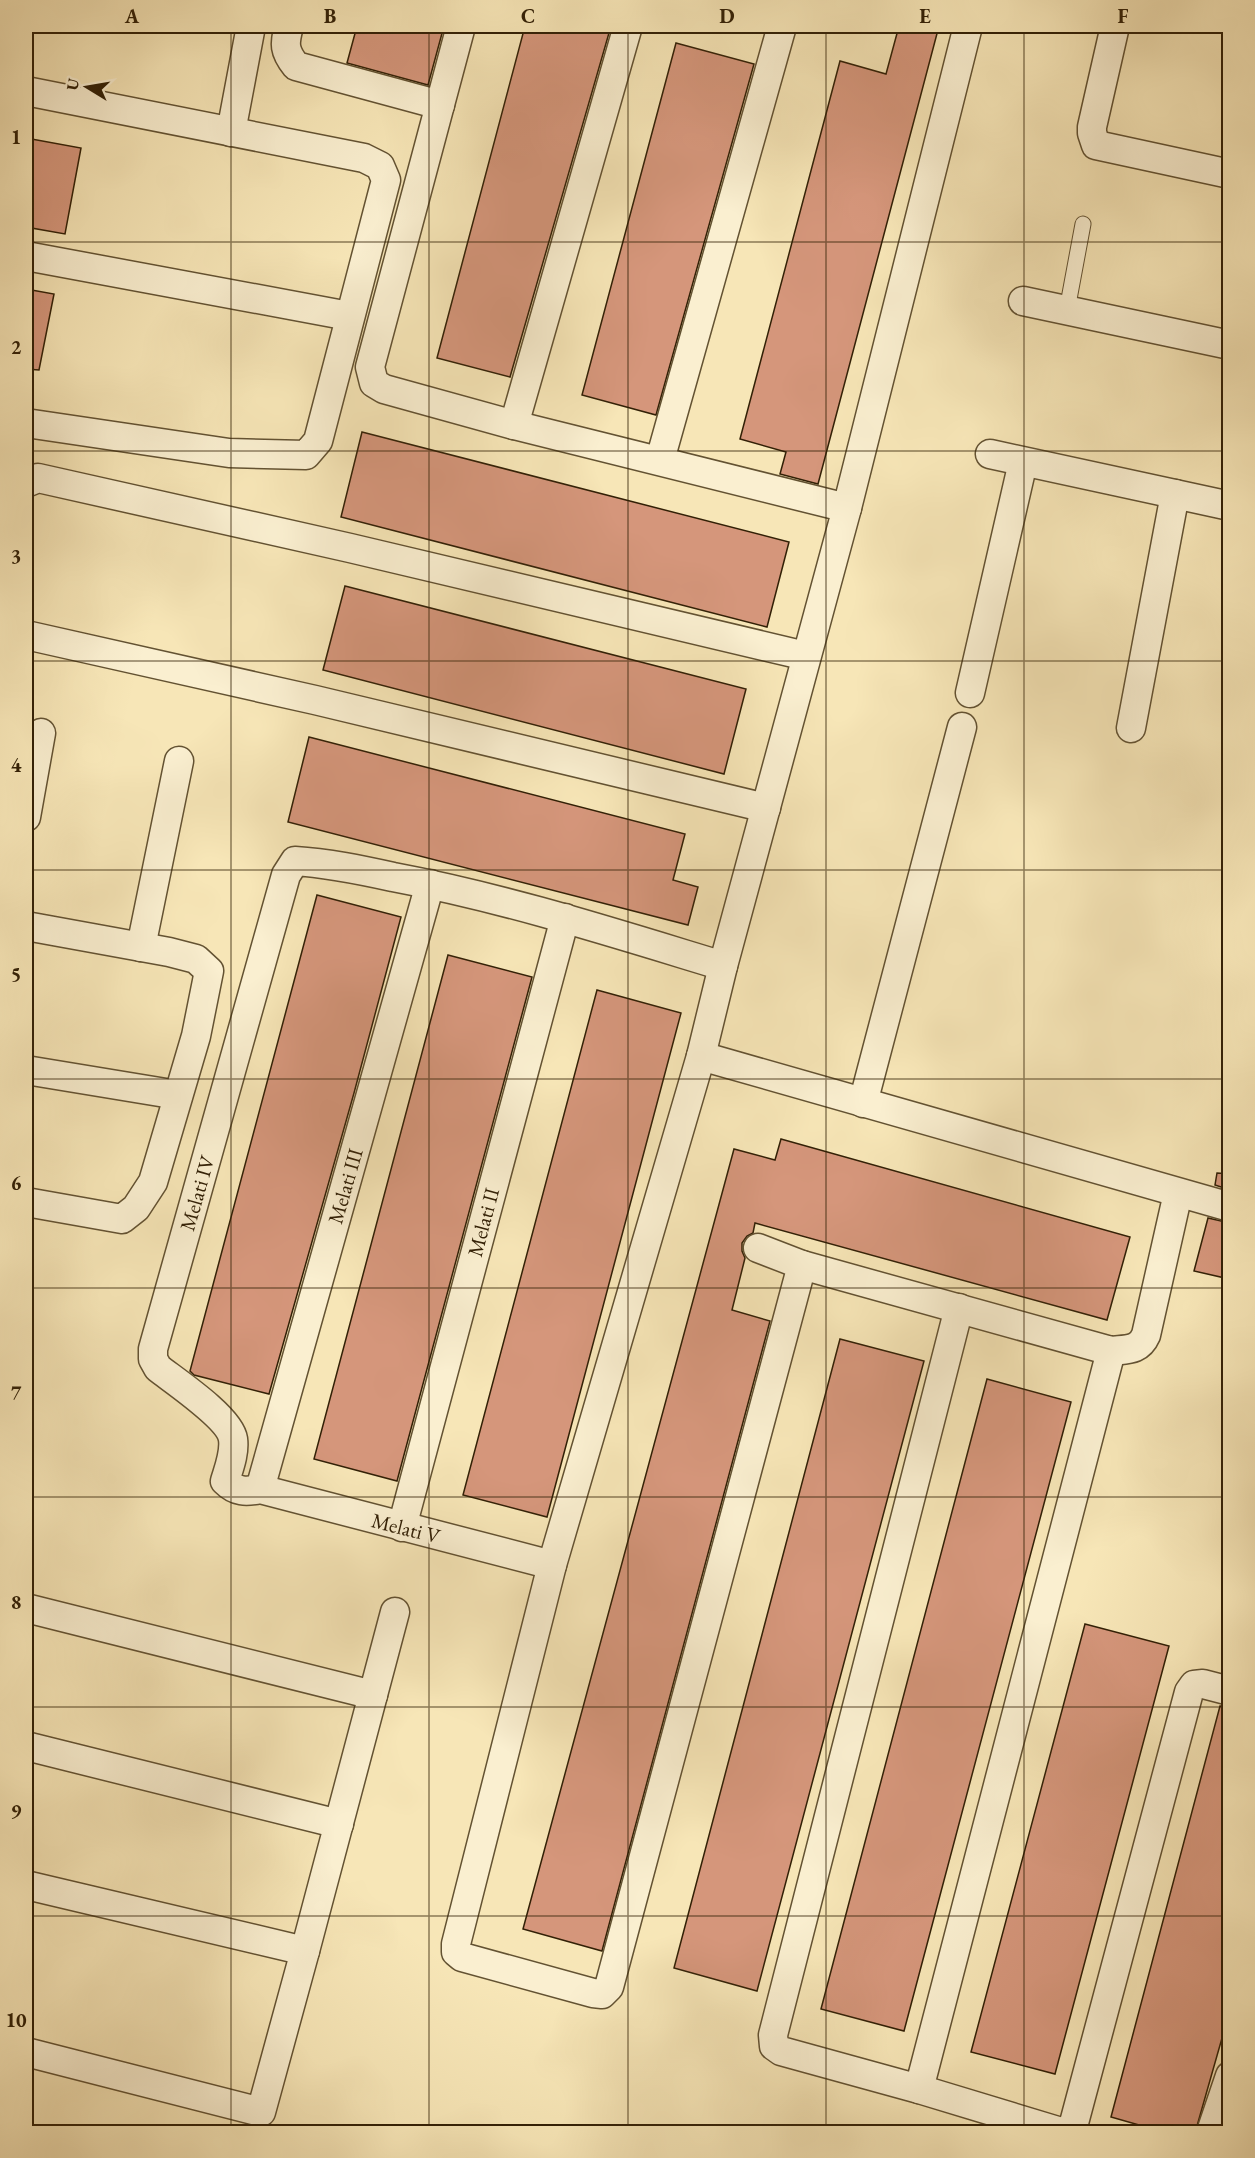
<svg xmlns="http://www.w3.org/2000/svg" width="1255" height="2158" viewBox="0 0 1255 2158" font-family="'EB Garamond',serif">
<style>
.building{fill:#d5967b;stroke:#322006;stroke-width:1.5}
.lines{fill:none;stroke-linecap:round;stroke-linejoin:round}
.service-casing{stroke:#635232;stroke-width:17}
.minor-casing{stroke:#635232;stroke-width:31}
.service{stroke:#faefd0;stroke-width:15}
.minor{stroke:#faefd0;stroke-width:28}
.grid{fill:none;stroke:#322006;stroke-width:1.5;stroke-opacity:0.55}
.labels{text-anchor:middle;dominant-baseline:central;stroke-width:4.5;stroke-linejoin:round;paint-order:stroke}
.street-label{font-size:21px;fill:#322006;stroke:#faefd0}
.neatline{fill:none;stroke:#322006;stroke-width:2}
.grid-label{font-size:20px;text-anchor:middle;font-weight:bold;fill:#322006}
</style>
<rect width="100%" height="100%" fill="#f7e6b7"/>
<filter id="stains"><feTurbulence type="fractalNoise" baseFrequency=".00333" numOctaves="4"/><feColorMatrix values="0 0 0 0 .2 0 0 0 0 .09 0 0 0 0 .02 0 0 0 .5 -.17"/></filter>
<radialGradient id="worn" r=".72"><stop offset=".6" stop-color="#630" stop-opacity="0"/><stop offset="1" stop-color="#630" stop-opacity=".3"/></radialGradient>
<g class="building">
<path d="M357,26H444L428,85L347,63Z"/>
<path d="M525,26H611L510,377L437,358Z"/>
<path d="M899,26H939L818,484L780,474L786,452L740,439L840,61L886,74Z"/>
<path d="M676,43L754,64L656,415L582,395Z"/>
<path d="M26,138L81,148L65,234L26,227Z"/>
<path d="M26,289L54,294L39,370L26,369Z"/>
<path d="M362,432L789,542L767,627L341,517Z"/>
<path d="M345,586L746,689L724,774L323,670Z"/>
<path d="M309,737L685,834L673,880L698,887L688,925L288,822Z"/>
<path d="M317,895L401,917L354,1093L269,1394L194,1375L190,1371Z"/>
<path d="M448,955L532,977L397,1481L314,1459Z"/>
<path d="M597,990L681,1013L547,1517L463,1495Z"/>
<path d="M781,1139L1130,1237L1107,1320L755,1223L753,1233L747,1236L742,1243V1251L745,1258L732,1310L770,1321L602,1951L523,1929L734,1149L775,1160Z"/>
<path d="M1217,1173L1230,1174V1190L1215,1185Z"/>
<path d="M1208,1218L1230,1223V1258L1225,1278L1194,1271Z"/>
<path d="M840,1339L924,1361L757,1991L674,1968Z"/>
<path d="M987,1379L1071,1402L904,2031L821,2009Z"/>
<path d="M1085,1624L1169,1646L1055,2074L971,2052Z"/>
<path d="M1220,1706L1230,1707V2010L1195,2133H1167L1111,2117Z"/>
</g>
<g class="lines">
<defs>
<path id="service" d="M1067,310L1083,224"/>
<g id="minor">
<path d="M289,26C284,44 284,51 296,66L440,105"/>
<path d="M461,26L370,367L374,383L384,389L514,425L847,508"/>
<path d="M1115,26L1092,127V133L1096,145L1230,174"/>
<path d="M26,91L364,158L380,166L386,180L318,441L306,455L229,453L26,423"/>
<path d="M231,132L251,26"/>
<path d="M26,256L349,316"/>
<path d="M1023,301L1230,345"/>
<path d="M514,425L628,26"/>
<path d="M990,454L1230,506"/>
<path d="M660,460L782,26"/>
<path d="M26,483L38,478L350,548L806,656"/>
<path d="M26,635L315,700L766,808"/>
<path d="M970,693L1023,462"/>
<path d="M1131,728L1175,494"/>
<path d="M26,817L41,733"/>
<path d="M26,926L169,952L196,959L209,971L196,1036L153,1182L136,1208L122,1219L26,1202"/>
<path d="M141,947L179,761"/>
<path d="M701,1056L1230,1207"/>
<path d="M26,1070L178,1095"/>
<path d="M863,1103L962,727"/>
<path d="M758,1248L802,1265L1111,1351C1127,1349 1139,1351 1146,1335L1178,1193"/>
<path d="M802,1265L609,1987L602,1994L593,1993L462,1957L456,1952V1944L552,1565L701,1056L723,966L847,508L968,26"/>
<path d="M959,1308L773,2035L774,2046L781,2051L919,2089L1111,1351"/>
<path d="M260,1489L430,884"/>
<path d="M402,1527L565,918"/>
<path d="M552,1565L260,1489C246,1492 236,1492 225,1481C229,1468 235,1453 233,1439C230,1418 176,1382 158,1368L153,1359V1349L286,875L295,861C328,863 361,870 393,877C505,898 614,933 723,966"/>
<path d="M26,1608L373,1695"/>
<path d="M26,1746L339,1824"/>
<path d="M26,1885L305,1951"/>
<path d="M26,2052L261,2112L305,1951L395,1612"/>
<path d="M919,2089L1061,2132L1068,2130L1074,2123L1189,1692L1194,1685L1203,1684L1230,1691"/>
<path d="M1211,2132L1230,2076"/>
</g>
</defs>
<use href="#service" class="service-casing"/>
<use href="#minor" class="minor-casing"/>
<use href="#service" class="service"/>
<use href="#minor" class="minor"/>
</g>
<path class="grid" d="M231,26V2132M429,26V2132M628,26V2132M826,26V2132M1024,26V2132M26,242H1230M26,451H1230M26,661H1230M26,870H1230M26,1079H1230M26,1288H1230M26,1497H1230M26,1707H1230M26,1916H1230"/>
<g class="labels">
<g class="street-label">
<text transform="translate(345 1186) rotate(-74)">Melati III</text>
<text transform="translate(197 1193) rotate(-74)">Melati IV</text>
<text transform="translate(483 1222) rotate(-75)">Melati II</text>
<text transform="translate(406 1528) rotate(14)">Melati V</text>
</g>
</g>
<rect width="1255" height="2158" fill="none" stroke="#f7e6b7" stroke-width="66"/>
<g transform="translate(87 87) rotate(281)" stroke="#faefd0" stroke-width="4.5" paint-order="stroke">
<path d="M0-4.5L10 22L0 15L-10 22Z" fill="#322006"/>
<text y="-9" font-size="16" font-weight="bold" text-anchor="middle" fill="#322006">U</text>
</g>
<rect x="33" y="33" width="1189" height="2092" class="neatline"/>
<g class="grid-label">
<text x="132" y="23">A</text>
<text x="330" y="23">B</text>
<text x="528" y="23">C</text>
<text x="727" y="23">D</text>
<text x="925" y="23">E</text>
<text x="1123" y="23">F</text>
<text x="16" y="144">1</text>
<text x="16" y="354">2</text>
<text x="16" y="563">3</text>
<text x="16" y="772">4</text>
<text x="16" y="981">5</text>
<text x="16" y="1190">6</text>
<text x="16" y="1400">7</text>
<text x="16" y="1609">8</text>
<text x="16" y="1818">9</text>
<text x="16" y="2027">10</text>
</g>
<rect width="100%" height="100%" filter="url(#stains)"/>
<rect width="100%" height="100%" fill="url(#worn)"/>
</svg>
